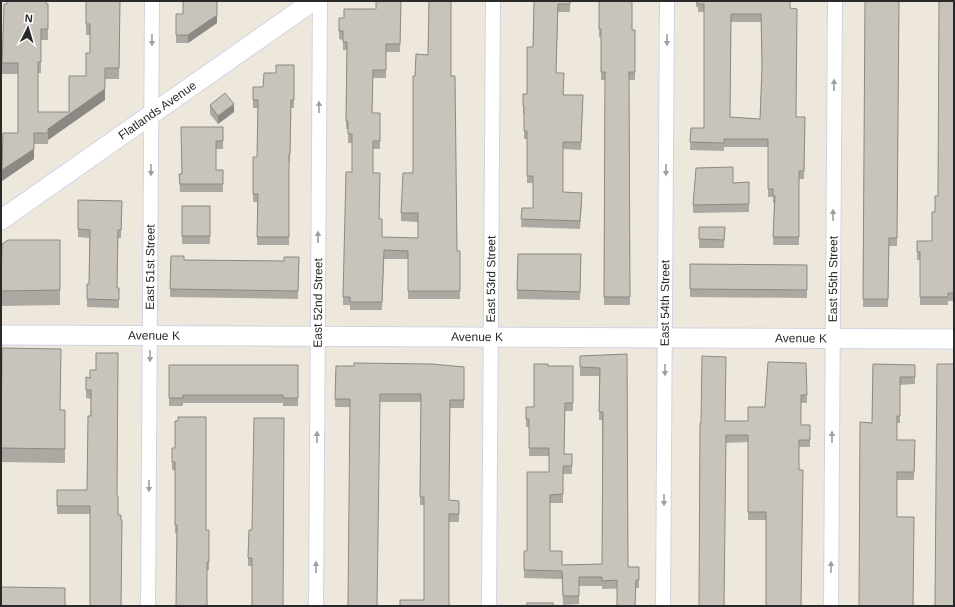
<svg xmlns="http://www.w3.org/2000/svg" width="955" height="607" viewBox="0 0 955 607" font-family="Arial,sans-serif">
<style>
.lines{fill:none;stroke-linecap:round;stroke-linejoin:round}
.street-casing{stroke:#d1d3e4;stroke-width:16}
.secondary-casing{stroke:#d1d3e4;stroke-width:21}
.street{stroke:#fff;stroke-width:14}
.secondary{stroke:#fff;stroke-width:19}
.wall{fill:#aca9a2;fill-rule:evenodd}
.shaded-wall{fill:#8c8984}
.building{fill:#c8c4bc;stroke:#8c8984;fill-rule:evenodd}
.oneway{fill:#9f9f9f}
.labels{text-anchor:middle;dominant-baseline:central;stroke-width:3.5;stroke-linejoin:round;paint-order:stroke}
.street-label{font-size:12px;fill:#2a2a2a;stroke:#fff}
</style>
<rect width="100%" height="100%" fill="#ede7dc"/>
<g class="lines">
<defs>
<g id="street">
<path id="s1" d="M148,606L152,1"/>
<path id="s2" d="M316,606L320,1"/>
<path id="s3" d="M489,606L493,1"/>
<path id="s4" d="M663,606L667,1"/>
<path id="s5" d="M831,606L835,1"/>
</g>
<g id="secondary">
<path id="s6" d="M1,220L313,1"/>
<path id="s7" d="M1,335L954,339"/>
</g>
</defs>
<use href="#street" class="street-casing"/>
<use href="#secondary" class="secondary-casing"/>
<use href="#street" class="street"/>
<use href="#secondary" class="secondary"/>
</g>
<g class="wall">
<path d="M86,1H120L119,79H105V100L48,140V144H34V159L2,181L18,133V74H2V63L46,4H48V40H41V73H38V112H69L86,76L90,53V35H86Z"/>
<path d="M401,1L400,52H386V78H373L372,113H380V149H373V173L382,237L418,238V222L401,221V213L413,173L415,76L428,55L429,2L419,1H455V2H451V76L457,251H460V299H408V259H384L382,310H350V305H343V297L352,172V143H348V129H346L347,50H343V40L339,39V18H344L376,9Z"/>
<path d="M534,1H570V12H558L556,73L564,95H583L581,150L563,149V192L582,200L580,229L521,227L522,208H533V183H527V139H524V114H523V94H527L533,47Z"/>
<path d="M599,1L632,30H635V80H629L630,305H604L605,80H601V37H599Z"/>
<path d="M696,1H765L790,8L796,117H805L804,179H799V245H773L774,203H773V197H768V147H724V151L690,150L691,128H704V12H698V7H696ZM731,22H761L762,69L760,119L730,117Z"/>
<path d="M865,1H899L897,246H889L888,307H863Z"/>
<path d="M954,1V301H948V305H920V260H917V241H932L938,196Z"/>
<path d="M176,14H183L217,23L188,43H176Z"/>
<path d="M294,65V108H291L290,162H289V245H257V202H253V157H257L258,108H253V87H263L276,73Z"/>
<path d="M210,105L234,112L218,124L210,114Z"/>
<path d="M223,127V149H216V170H223V192H180L179,174H182Z"/>
<path d="M749,182V212L693,213V205L733,183Z"/>
<path d="M78,200L122,201L121,238H118L117,288H119V308L87,307V284H89V238L78,237Z"/>
<rect x="182" y="206" width="28" height="38"/>
<path d="M699,227H725L724,248H699Z"/>
<path d="M60,240V305L1,306V274Z"/>
<path d="M518,254H581L580,300L517,299Z"/>
<path d="M171,256L184,260L284,261L299,257L298,299L170,297Z"/>
<path d="M690,264L807,265V298L690,297Z"/>
<path d="M627,354L628,567H639V588L602,589V586H579V604L563,605L562,579L524,578V551H527L549,472V456H529V427H526V407H534L548,366H573V411H565L564,454H572V474H563V503H550V551L562,565L602,564V420H599V376H580V356Z"/>
<path d="M768,362L807,395V403H801V425H810V447H799L766,520H748V442L726,443L725,421H748L765,407Z"/>
<path d="M873,364L915,365V384L900,385V423H897V440H915L914,480H897V517L914,606L872,423Z"/>
<path d="M169,365H298V406H283V403H183V406H169Z"/>
<path d="M336,366L464,367V408H450L449,500L459,501V522H449V606L424,600V505H420L421,402H380L350,407H335Z"/>
<path d="M86,377L90,378L117,496L122,558L90,514H57V490H87L91,399L86,398Z"/>
<path d="M1,384L60,410H65V463L1,462Z"/>
<path d="M172,448L206,530H209V570H207L177,533H175V470H172Z"/>
<path d="M252,530V566H248V558Z"/>
</g>
<g class="shaded-wall">
<path d="M217,15V23L188,43V35Z"/>
<path d="M105,89V100L48,140V129Z"/>
<path d="M234,104V112L218,124V116Z"/>
<path d="M34,133V159L2,181V170Z"/>
</g>
<g class="building">
<path d="M7,1H46V4H48V29H41V62H38V112H69V76H86V53H90V24H86V1H120L119,68H105V89L48,129V133H34V149L2,170L3,133H18V63H2L4,4H7Z"/>
<path d="M183,1H217V15L188,35H176V14H183Z"/>
<path d="M376,1H401L400,44H386V70H373L372,113H380V141H373V173H380L379,219H382V237L418,238V213H401L403,173H413V76H415L416,54L428,55L429,1H451V76H455L457,251H460V291H408V251L384,250L382,302H350V297H343L346,172H352V134H348V121H346L347,42H343V31H339V18H344V9H376Z"/>
<path d="M534,1H570V4H558L556,73H564L563,95H583L581,142H563V192L582,193L580,221L521,219L522,208H533V176H527V131H524V106H523V94H527V47H533Z"/>
<path d="M599,1H632V30H635V72H629L630,297H604L605,72H601V29H599Z"/>
<path d="M698,1H790V8L797,9L796,117H805L804,171H799V237H773L775,196L773,195V189H768V139H724V143L690,142L691,128H704V4H698ZM731,14H761L762,66L760,119L730,117Z"/>
<path d="M865,1H899L897,238H889L888,299H863Z"/>
<path d="M939,1H954V293H948V297H920V252H917V241H932V212H935V196H938Z"/>
<path d="M276,65H294V100H291L290,154H289V237H257L258,194H253V157H257L258,100H253V87H263L264,73H276Z"/>
<path d="M225,93L234,104L218,116L210,105Z"/>
<path d="M181,127H223V141H216V170H223V184H180L179,174H182Z"/>
<path d="M733,167V183L749,182V204L693,205L696,168Z"/>
<path d="M78,200L122,201L121,230H118L117,288H119V300L87,299V284H89L90,230L78,229Z"/>
<rect x="182" y="206" width="28" height="30"/>
<path d="M699,227H725L724,240L699,239Z"/>
<path d="M8,240H60V290L1,291L2,244Z"/>
<path d="M518,254H581L580,292L517,290Z"/>
<path d="M171,256H184V260L284,261V257H299L298,291L170,289Z"/>
<path d="M690,264L807,265V290L690,289Z"/>
<path d="M2,348L61,349L60,410H65V449L1,448Z"/>
<path d="M96,353H118L117,496H118V515H121V520H122L121,606H90V506H57V490H87L88,416H91V390H86V377L90,378V370H96Z"/>
<path d="M627,354L628,567H639V580H636L635,606H617V580L602,581V577H579V596H563L562,571L524,570V551H527V472H549V448H529V419H526V407H534V364H548V366H573V403H565L564,454H572V466H563V494L550,495V551H562V565L602,564L603,412H599L600,368L580,367V356Z"/>
<path d="M702,356L726,357L725,421H748V407H765L768,362L806,363L807,395H801V425H810V440H799V470H803L801,606H766V512H748V435H726L724,606H699L700,423H701Z"/>
<path d="M354,363L432,364L464,367V400H450L449,500L459,501V514H449V606H400V600H424V497H420L421,394H380L377,606H348L350,399H335L336,366H354Z"/>
<path d="M873,364L915,365V377H900V416H897V440H915L914,472H897V517H914L913,606H859L860,422L872,423Z"/>
<path d="M937,364H954V606H935Z"/>
<path d="M169,365H298V398H283V395H183V398H169Z"/>
<path d="M178,417H206V530H209V562H207V606H176L177,525H175V462H172V448H175V421H178Z"/>
<path d="M254,418H284L283,606H252V558H248L249,530H252Z"/>
<path d="M1,587L65,588V606H1Z"/>
<rect x="527" y="603" width="26" height="3"/>
</g>
<defs><path id="oneway-solid" d="M-6-.8H1V-3.2L6.5 0L1 3.2V.8H-6Z"/></defs>
<g class="oneway">
<use href="#oneway-solid" transform="translate(152 40) rotate(90)"/>
<use href="#oneway-solid" transform="translate(667 40) rotate(90)"/>
<use href="#oneway-solid" transform="translate(834 85) rotate(-90)"/>
<use href="#oneway-solid" transform="translate(319 107) rotate(-90)"/>
<use href="#oneway-solid" transform="translate(151 170) rotate(90)"/>
<use href="#oneway-solid" transform="translate(666 170) rotate(90)"/>
<use href="#oneway-solid" transform="translate(833 215) rotate(-90)"/>
<use href="#oneway-solid" transform="translate(318 237) rotate(-90)"/>
<use href="#oneway-solid" transform="translate(150 356) rotate(90)"/>
<use href="#oneway-solid" transform="translate(665 370) rotate(90)"/>
<use href="#oneway-solid" transform="translate(317 437) rotate(-90)"/>
<use href="#oneway-solid" transform="translate(832 437) rotate(-90)"/>
<use href="#oneway-solid" transform="translate(149 486) rotate(90)"/>
<use href="#oneway-solid" transform="translate(664 500) rotate(90)"/>
<use href="#oneway-solid" transform="translate(316 567) rotate(-90)"/>
<use href="#oneway-solid" transform="translate(831 567) rotate(-90)"/>
</g>
<g class="labels">
<g class="street-label">
<text stroke="none"><textPath href="#s6" startOffset="191">Flatlands Avenue</textPath></text>
<text stroke="none"><textPath href="#s1" startOffset="339">East 51st Street</textPath></text>
<text stroke="none"><textPath href="#s3" startOffset="327">East 53rd Street</textPath></text>
<text stroke="none"><textPath href="#s5" startOffset="327">East 55th Street</textPath></text>
<text stroke="none"><textPath href="#s4" startOffset="303">East 54th Street</textPath></text>
<text stroke="none"><textPath href="#s2" startOffset="303">East 52nd Street</textPath></text>
<text stroke="none"><textPath href="#s7" startOffset="153">Avenue K</textPath></text>
<text stroke="none"><textPath href="#s7" startOffset="476">Avenue K</textPath></text>
<text stroke="none"><textPath href="#s7" startOffset="800">Avenue K</textPath></text>
</g>
</g>
<rect width="955" height="607" fill="none" stroke="#2a2a2a" stroke-width="4"/>
<g transform="translate(28 28) rotate(5)" stroke="#ffffff" stroke-width="3" paint-order="stroke">
<path d="M0-3L7 15L0 10L-7 15Z" fill="#2a2a2a"/>
<text y="-6" font-size="11" font-weight="bold" text-anchor="middle" fill="#2a2a2a">N</text>
</g>
</svg>
